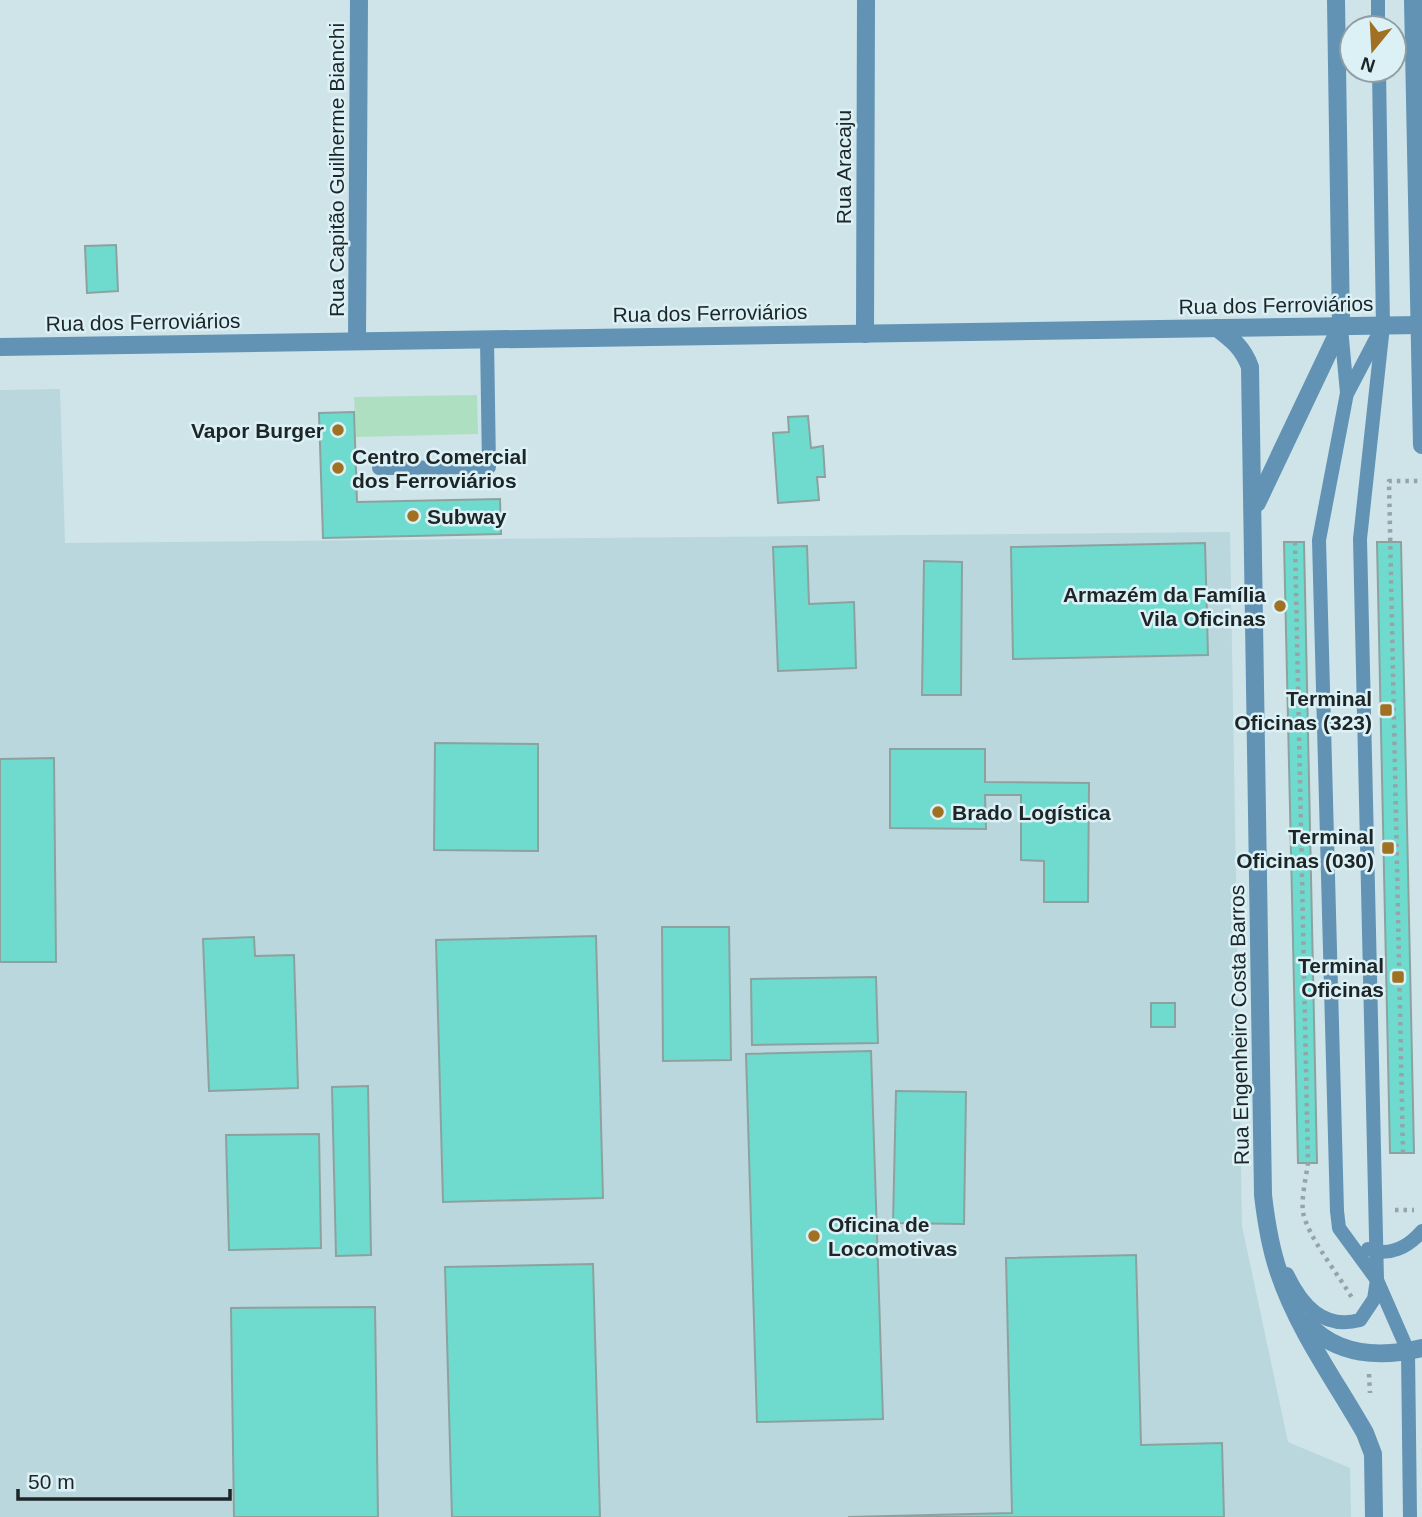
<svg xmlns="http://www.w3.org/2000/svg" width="1422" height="1517" viewBox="0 0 1422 1517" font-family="Arial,sans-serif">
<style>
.built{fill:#b9d7dd}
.green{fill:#aedfc1}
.building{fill:#6fdbcf;stroke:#8da29f;stroke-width:2}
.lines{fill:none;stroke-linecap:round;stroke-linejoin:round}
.path{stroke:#93a5a9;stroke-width:4.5;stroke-dasharray:3.5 5;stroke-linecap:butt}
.service{stroke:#6292b4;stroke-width:14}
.minor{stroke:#6292b4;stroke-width:18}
.tertiary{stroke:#6292b4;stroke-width:18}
.poi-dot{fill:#a07123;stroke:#dbf1f6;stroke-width:2.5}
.labels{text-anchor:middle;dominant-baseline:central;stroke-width:5;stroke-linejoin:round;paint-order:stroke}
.street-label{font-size:21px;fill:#1d2527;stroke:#dbf1f6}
.poi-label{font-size:21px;font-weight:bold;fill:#1d2527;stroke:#dbf1f6;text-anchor:end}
</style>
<rect width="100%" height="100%" fill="#cee4e9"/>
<path class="built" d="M60,389L65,543L1230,532L1242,1226L1288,1442L1350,1468L1351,1517H0V390Z"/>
<path class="green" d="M477,395L478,434L356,437L354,397Z"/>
<g class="building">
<path d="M116,245L118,291L87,293L85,246Z"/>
<path d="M354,412L357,502L500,499L501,534L323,538L319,413Z"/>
<path d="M808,416L811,448L823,446L825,477H817L819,500L778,503L773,433L789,432L788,417Z"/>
<path d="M1284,542H1304L1317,1163H1298Z"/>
<path d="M1377,542H1401L1414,1153H1390Z"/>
<path d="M1205,543L1208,655L1013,659L1011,547Z"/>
<path d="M807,546L809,604L854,602L856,668L778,671L773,547Z"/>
<path d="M924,561L962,562L961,695H922Z"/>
<path d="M435,743L538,744V851L434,850Z"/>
<path d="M890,749H985V782L1089,783L1088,902H1044V861L1021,860V795H985L986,829L890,828Z"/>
<path d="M54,758L56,962H0V759Z"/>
<path d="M662,927H729L731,1060L663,1061Z"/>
<path d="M596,936L603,1198L443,1202L436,940Z"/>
<path d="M254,937L255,956L294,955L298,1088L209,1091L203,939Z"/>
<path d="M876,977L878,1043L752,1045L751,979Z"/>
<rect x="1151" y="1003" width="24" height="24"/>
<path d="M871,1051L883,1419L757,1422L746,1054Z"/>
<path d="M368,1086L371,1255L336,1256L332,1087Z"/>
<path d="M896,1091L966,1092L964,1224L893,1223Z"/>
<path d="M319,1134L321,1248L229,1250L226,1135Z"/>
<path d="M1136,1255L1141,1445L1222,1443L1224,1517H848L1012,1513L1006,1258Z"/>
<path d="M593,1264L600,1517H452L445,1267Z"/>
<path d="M375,1307L378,1517H234L231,1308Z"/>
</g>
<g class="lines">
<g class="path">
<path d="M1295,542L1308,1163C1306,1178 1301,1198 1303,1212C1307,1236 1339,1275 1352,1298"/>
<path d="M1403,1153L1389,481H1422"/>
<path d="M1395,1210H1414"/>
<path d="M1369,1374L1370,1393"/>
</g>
<g class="service">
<path d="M1378,0V28"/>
<path d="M1341,328L1347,393L1319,540L1337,1211L1339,1228L1377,1280L1408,1351L1410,1517"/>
<path d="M1348,392L1379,333"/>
<path d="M379,468L489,467L487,339"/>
<path d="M1368,1249C1389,1257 1408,1247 1422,1231"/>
<path d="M1287,1274C1302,1305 1323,1330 1360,1320L1374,1299L1377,1280L1360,539L1383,326L1379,70"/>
</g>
<g class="minor">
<path d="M865,334L866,0"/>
<path d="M357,341L359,0"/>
</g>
<g class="tertiary">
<path d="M1413,0L1422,445"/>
<path d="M1217,328C1233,340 1243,348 1250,367L1263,1195C1266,1221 1270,1247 1279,1273C1298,1330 1336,1382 1365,1433L1373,1454L1374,1517"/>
<path d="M0,347L1420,325"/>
<path d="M1257,503L1341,326L1336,0"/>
<path d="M1307,1323C1337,1356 1381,1358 1422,1348"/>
</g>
</g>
<g class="poi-dot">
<circle cx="338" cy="430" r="7"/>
<circle cx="338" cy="468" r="7"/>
<circle cx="413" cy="516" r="7"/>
<circle cx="1280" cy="606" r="7"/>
<rect x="1379" y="703" width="14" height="14" rx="3.5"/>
<circle cx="938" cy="812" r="7"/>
<rect x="1381" y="841" width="14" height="14" rx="3.5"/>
<rect x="1391" y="970" width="14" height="14" rx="3.5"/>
<circle cx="814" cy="1236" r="7"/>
</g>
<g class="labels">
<g class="street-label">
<text transform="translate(843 167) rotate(-90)">Rua Aracaju</text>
<text transform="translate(336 170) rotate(-90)">Rua Capitão Guilherme Bianchi</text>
<text transform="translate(1276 305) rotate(-1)">Rua dos Ferroviários</text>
<text transform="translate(710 313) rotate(-1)">Rua dos Ferroviários</text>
<text transform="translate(143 322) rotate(-1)">Rua dos Ferroviários</text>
<text transform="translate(1239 1025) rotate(-91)">Rua Engenheiro Costa Barros</text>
</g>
<g class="poi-label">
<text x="324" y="430">Vapor Burger</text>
<text x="352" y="456" text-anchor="start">Centro Comercial<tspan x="352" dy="24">dos Ferroviários</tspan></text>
<text x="427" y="516" text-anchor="start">Subway</text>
<text x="1266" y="594">Armazém da Família<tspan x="1266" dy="24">Vila Oficinas</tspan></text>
<text x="1372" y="698">Terminal<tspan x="1372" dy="24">Oficinas (323)</tspan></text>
<text x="952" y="812" text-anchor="start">Brado Logística</text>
<text x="1374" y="836">Terminal<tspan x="1374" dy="24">Oficinas (030)</tspan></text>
<text x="1384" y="965">Terminal<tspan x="1384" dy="24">Oficinas</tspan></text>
<text x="828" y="1224" text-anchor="start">Oficina de<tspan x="828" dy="24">Locomotivas</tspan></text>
</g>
</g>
<g transform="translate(1373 49) rotate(198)"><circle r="33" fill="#dbf1f6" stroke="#8f9fa3" stroke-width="2"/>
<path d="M0-5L12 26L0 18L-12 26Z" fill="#a07123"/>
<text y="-10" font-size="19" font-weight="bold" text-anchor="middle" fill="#1d2527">N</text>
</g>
<path d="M18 1489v10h212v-10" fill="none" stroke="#1d2527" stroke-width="3.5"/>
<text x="28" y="1489" font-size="21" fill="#1d2527" stroke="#dbf1f6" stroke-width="5" paint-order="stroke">50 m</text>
</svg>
